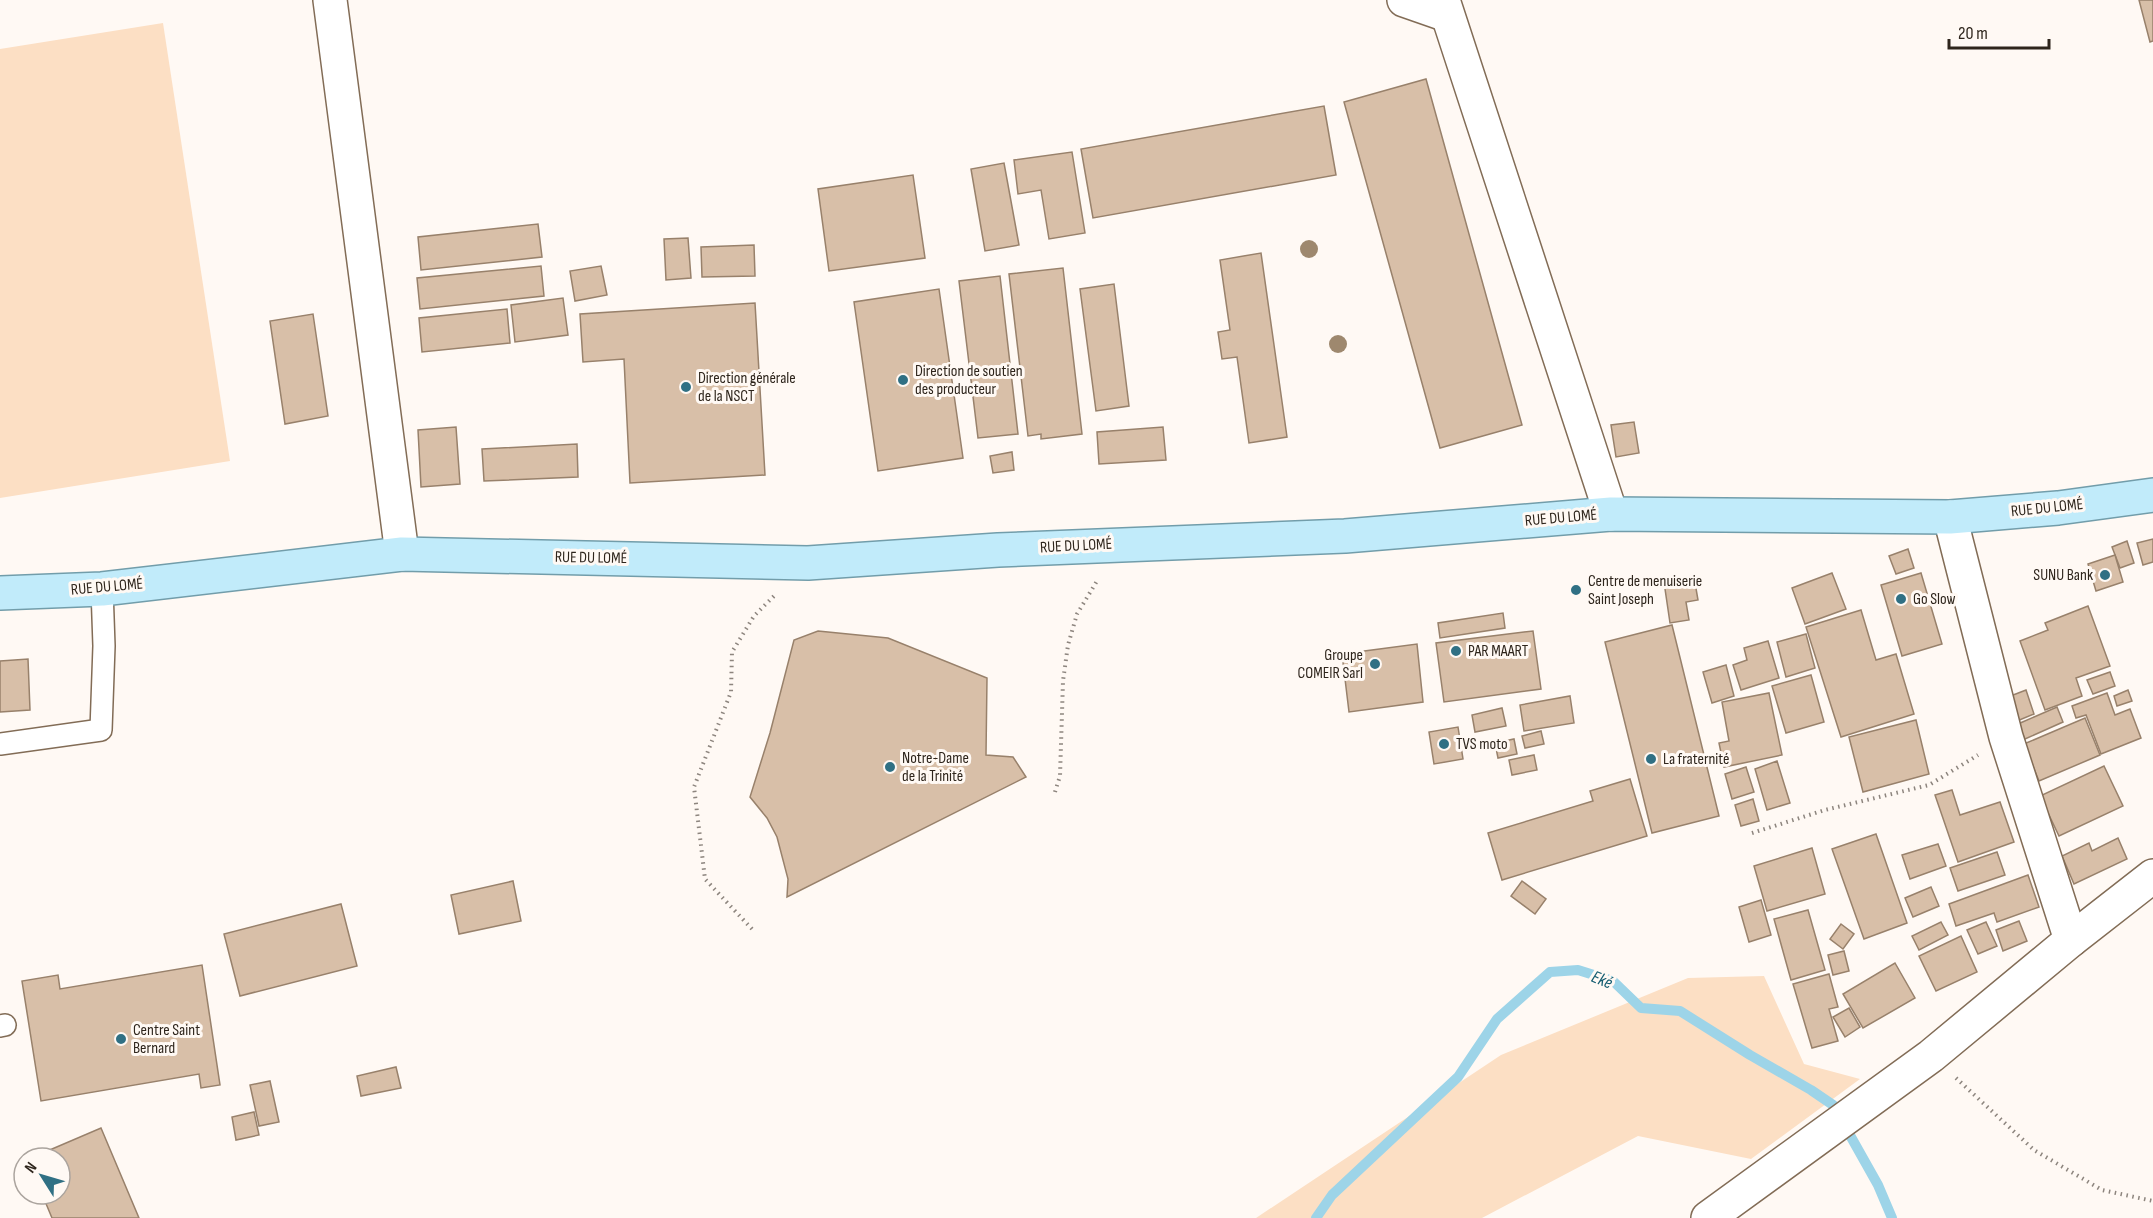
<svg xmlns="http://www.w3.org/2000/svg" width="2153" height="1218" viewBox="0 0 2153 1218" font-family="'Sofia Sans Condensed',sans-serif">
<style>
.green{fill:#fcdfc4}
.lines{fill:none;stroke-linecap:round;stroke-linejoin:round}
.stream{stroke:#9dd4e8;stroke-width:10}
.building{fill:#d8bfa8;stroke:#98816b;stroke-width:1.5}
.lane-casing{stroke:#826c56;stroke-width:24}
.street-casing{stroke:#826c56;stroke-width:36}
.primary-casing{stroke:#729daa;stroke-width:36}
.path{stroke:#8d857e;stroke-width:4;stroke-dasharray:1.5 4.5;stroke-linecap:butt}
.lane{stroke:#fff;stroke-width:21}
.street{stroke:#fff;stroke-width:33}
.primary{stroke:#c1ebfa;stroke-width:33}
.tree{fill:#9e886e}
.poi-dot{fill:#307084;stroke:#fff9f4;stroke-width:2}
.labels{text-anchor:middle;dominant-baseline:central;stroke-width:6;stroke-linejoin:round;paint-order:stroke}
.poi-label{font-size:16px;fill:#2e251c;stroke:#fff9f4;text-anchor:start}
.street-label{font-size:16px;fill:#2e251c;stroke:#fff9f4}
.water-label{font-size:18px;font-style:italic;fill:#145c70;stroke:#fff9f4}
</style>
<rect width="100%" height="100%" fill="#fff9f4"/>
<g class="green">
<path d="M163,23L230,461L0,498V49Z"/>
<path d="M1764,976L1804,1064L1860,1079L1751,1159L1638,1136L1482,1218H1256L1501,1055L1688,978Z"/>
</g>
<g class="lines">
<path class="stream" d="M1316,1218L1332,1195L1458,1077L1497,1019L1550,972L1578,970L1613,981L1641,1008L1680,1011L1750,1055L1811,1090L1833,1105L1878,1185L1892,1218"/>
</g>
<g class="building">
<path d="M2139,0H2153V41L2150,42Z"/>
<path d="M1426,79L1522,425L1440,448L1344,102Z"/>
<path d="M1324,106L1336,175L1093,218L1081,149Z"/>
<path d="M1072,152L1085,233L1049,239L1041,190L1018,194L1014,160Z"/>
<path d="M1004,163L1019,245L985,251L971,169Z"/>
<path d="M913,175L925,258L829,271L818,189Z"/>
<path d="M538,224L542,257L421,270L418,237Z"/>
<path d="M688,238L691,278L666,280L664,239Z"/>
<path d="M754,245L755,276L702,277L701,247Z"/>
<path d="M1261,253L1287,437L1249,443L1237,357L1222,359L1218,332L1230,330L1220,260Z"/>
<path d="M541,266L544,296L420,309L417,278Z"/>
<path d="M601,266L607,295L575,301L570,271Z"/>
<path d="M1063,268L1082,434L1041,439V434L1028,436L1009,274Z"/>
<path d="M1000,276L1018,434L978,438L959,281Z"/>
<path d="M1114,284L1129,406L1096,411L1080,289Z"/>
<path d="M939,289L963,458L878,471L854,302Z"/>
<path d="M563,298L568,335L515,342L511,305Z"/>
<path d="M755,303L765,475L630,483L624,359L583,362L580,314Z"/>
<path d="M507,309L510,343L422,352L419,318Z"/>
<path d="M313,314L328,416L285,424L270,321Z"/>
<path d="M1634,422L1639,453L1616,457L1611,425Z"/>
<path d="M456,427L460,484L421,487L418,430Z"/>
<path d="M1163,427L1166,460L1099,464L1097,432Z"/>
<path d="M577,444L578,477L484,481L482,449Z"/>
<path d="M1012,452L1014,470L993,473L990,456Z"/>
<path d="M2153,539V562L2143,565L2137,543Z"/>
<path d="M2127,541L2134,563L2120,568L2112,547Z"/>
<path d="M1908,549L1914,568L1896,574L1889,556Z"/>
<path d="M2115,555L2123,582L2096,591L2088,564Z"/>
<path d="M1832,573L1846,609L1805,624L1792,588Z"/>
<path d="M1921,573L1942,644L1902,656L1881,585Z"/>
<path d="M1694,577L1698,600L1686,602L1689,620L1670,623L1664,582Z"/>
<path d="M2088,606L2110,666L2076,678L2082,696L2045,710L2020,641L2048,630L2045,623Z"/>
<path d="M1861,610L1876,660L1896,654L1914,714L1841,737L1806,627Z"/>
<path d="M1503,613L1505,628L1440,638L1438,623Z"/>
<path d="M1672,625L1719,816L1652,833L1605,642Z"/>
<path d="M818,631L888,638L987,678L986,755L1013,757L1026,777L787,897L788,879L777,837L767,818L750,797L770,733L794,640Z"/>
<path d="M1533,631L1541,689L1444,702L1436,643Z"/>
<path d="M1806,634L1815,668L1786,677L1777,642Z"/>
<path d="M1768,641L1779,678L1741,690L1733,665L1747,660L1744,648Z"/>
<path d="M1417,644L1423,702L1349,712L1342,654Z"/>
<path d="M28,659L30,710L0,712V661Z"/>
<path d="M1726,665L1734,696L1712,703L1703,672Z"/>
<path d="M2110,672L2115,686L2093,694L2087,680Z"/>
<path d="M1811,675L1824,722L1786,733L1772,686Z"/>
<path d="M2026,690L2034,714L2017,721L2008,697Z"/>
<path d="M2128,690L2132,701L2117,706L2114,696Z"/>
<path d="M1769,693L1782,755L1724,767L1719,743L1729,741L1722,702Z"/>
<path d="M2107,693L2115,715L2130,709L2141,738L2101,754L2086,715L2076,718L2072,706Z"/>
<path d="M1570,696L1574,723L1524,731L1520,705Z"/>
<path d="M2057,707L2063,722L2025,739L2018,724Z"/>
<path d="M1502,708L1506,726L1475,732L1472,715Z"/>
<path d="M2085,718L2100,755L2039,781L2024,744Z"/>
<path d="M1916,720L1929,774L1863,792L1849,737Z"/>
<path d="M1458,727L1463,759L1434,764L1429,732Z"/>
<path d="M1541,731L1544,744L1525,748L1522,736Z"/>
<path d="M1514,739L1517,754L1498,758L1495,743Z"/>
<path d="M1534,755L1537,770L1512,775L1509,760Z"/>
<path d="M1777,761L1790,803L1767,810L1755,769Z"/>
<path d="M2104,766L2123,806L2059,836L2040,796Z"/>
<path d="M1746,767L1754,792L1732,799L1725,774Z"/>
<path d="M1630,779L1647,836L1502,880L1488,833L1593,801L1590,791Z"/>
<path d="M1952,790L1960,815L2000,802L2014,842L1958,862L1935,795Z"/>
<path d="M1753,799L1759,821L1741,826L1735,805Z"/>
<path d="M1876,834L1907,923L1864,939L1832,849Z"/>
<path d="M2118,838L2127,859L2074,884L2062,856L2089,843L2092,851Z"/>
<path d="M1938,844L1946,866L1910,879L1902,855Z"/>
<path d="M1812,848L1825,894L1767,911L1754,866Z"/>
<path d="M1997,852L2005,875L1958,891L1950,868Z"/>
<path d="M2028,875L2039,907L1997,922L1994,913L1956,926L1949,904Z"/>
<path d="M513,881L521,921L459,934L451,895Z"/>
<path d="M1522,881L1546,899L1535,914L1511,896Z"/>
<path d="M1931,887L1939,906L1913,917L1905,898Z"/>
<path d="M1761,900L1771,935L1749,942L1739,907Z"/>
<path d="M341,904L357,966L240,996L224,934Z"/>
<path d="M1808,910L1825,970L1791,980L1774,919Z"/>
<path d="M2019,921L2027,941L2003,951L1996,930Z"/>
<path d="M1941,922L1948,935L1919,950L1912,936Z"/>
<path d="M1986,922L1997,946L1978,954L1967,930Z"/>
<path d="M1841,924L1854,934L1843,949L1830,939Z"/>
<path d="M1961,936L1977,972L1936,991L1919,956Z"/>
<path d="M1844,951L1849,971L1833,975L1828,955Z"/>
<path d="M1895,963L1915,998L1863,1028L1843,994Z"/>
<path d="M202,965L220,1085L201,1088L199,1074L41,1101L22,981L58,975L60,989Z"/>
<path d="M1829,974L1838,1007L1829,1009L1838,1041L1812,1048L1793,984Z"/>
<path d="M1849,1008L1860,1027L1845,1037L1833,1017Z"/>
<path d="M396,1067L401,1088L361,1096L357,1076Z"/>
<path d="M270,1081L279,1122L259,1126L250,1085Z"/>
<path d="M254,1112L259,1135L236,1140L232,1117Z"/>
<path d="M101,1128L139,1218H52L42,1194H60V1158H31Z"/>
</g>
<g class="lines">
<defs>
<g id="lane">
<path d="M0,744L101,730L104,646L102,589"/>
<path d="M0,1026L5,1025"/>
</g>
<g id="street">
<path d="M330,0L402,554"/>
<path d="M1404,0L1447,15"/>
<path d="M1443,0L1611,514"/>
<path d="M1950,517L2006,737L2071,940"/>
<path d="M1708,1218L1931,1056L2071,940L2153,876"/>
</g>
<path id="primary" d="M0,593L102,589L402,554L808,563L998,550L1345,536L1611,514L1950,517L2058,508L2153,495"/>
</defs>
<use href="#lane" class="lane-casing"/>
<use href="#street" class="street-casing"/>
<use href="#primary" class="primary-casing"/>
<g class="path">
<path d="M1055,792L1060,776L1063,681L1068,645L1077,614L1097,581"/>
<path d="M1752,833L1825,810L1929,785L1978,755"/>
<path d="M752,929L705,879L694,787L731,692L732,652L754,616L775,595"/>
<path d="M1956,1078L2034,1150L2102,1190L2153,1201"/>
</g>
<use href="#lane" class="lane"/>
<use href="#street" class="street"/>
<use href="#primary" class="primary"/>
</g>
<g class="tree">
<circle cx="1309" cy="249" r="9"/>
<circle cx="1338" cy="344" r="9"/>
</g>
<g class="poi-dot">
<circle cx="903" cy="380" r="6"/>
<circle cx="686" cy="387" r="6"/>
<circle cx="2105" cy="575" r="6"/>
<circle cx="1576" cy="590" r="6"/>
<circle cx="1901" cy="599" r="6"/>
<circle cx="1456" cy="651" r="6"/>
<circle cx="1375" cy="664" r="6"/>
<circle cx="1444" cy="744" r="6"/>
<circle cx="1651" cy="759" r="6"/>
<circle cx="890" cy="767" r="6"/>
<circle cx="121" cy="1039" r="6"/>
</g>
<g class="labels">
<g class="poi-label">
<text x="915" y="371">Direction de soutien<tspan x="915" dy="18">des producteur</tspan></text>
<text x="698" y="378">Direction générale<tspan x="698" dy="18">de la NSCT</tspan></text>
<text x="2093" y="575" text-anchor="end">SUNU Bank</text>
<text x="1588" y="581">Centre de menuiserie<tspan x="1588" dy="18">Saint Joseph</tspan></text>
<text x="1913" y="599">Go Slow</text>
<text x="1468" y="651">PAR MAART</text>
<text x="1363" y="655" text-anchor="end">Groupe<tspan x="1363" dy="18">COMEIR Sarl</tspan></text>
<text x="1456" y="744">TVS moto</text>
<text x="902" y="758">Notre-Dame<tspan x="902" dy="18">de la Trinité</tspan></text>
<text x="1663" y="759">La fraternité</text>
<text x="133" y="1030">Centre Saint<tspan x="133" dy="18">Bernard</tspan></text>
</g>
<g class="street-label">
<text transform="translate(2047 508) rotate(-6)">RUE DU LOMÉ</text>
<text transform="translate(1561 518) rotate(-5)">RUE DU LOMÉ</text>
<text transform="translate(1076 546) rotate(-3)">RUE DU LOMÉ</text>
<text transform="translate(591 558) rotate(1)">RUE DU LOMÉ</text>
<text transform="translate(107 587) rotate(-5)">RUE DU LOMÉ</text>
</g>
<g class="water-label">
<text transform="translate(1602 980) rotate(23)">Eké</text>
</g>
</g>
<g transform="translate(42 1176) rotate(307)"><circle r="28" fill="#fff9f4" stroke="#aba49e" stroke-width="1.5"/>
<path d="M0-4.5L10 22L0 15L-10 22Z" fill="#307084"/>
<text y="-9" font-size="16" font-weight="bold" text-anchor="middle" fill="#2e251c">N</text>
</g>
<path d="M1949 39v9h100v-9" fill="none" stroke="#2e251c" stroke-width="3"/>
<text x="1958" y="39" font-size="18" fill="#2e251c" stroke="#fff9f4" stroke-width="4.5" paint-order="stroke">20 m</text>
</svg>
